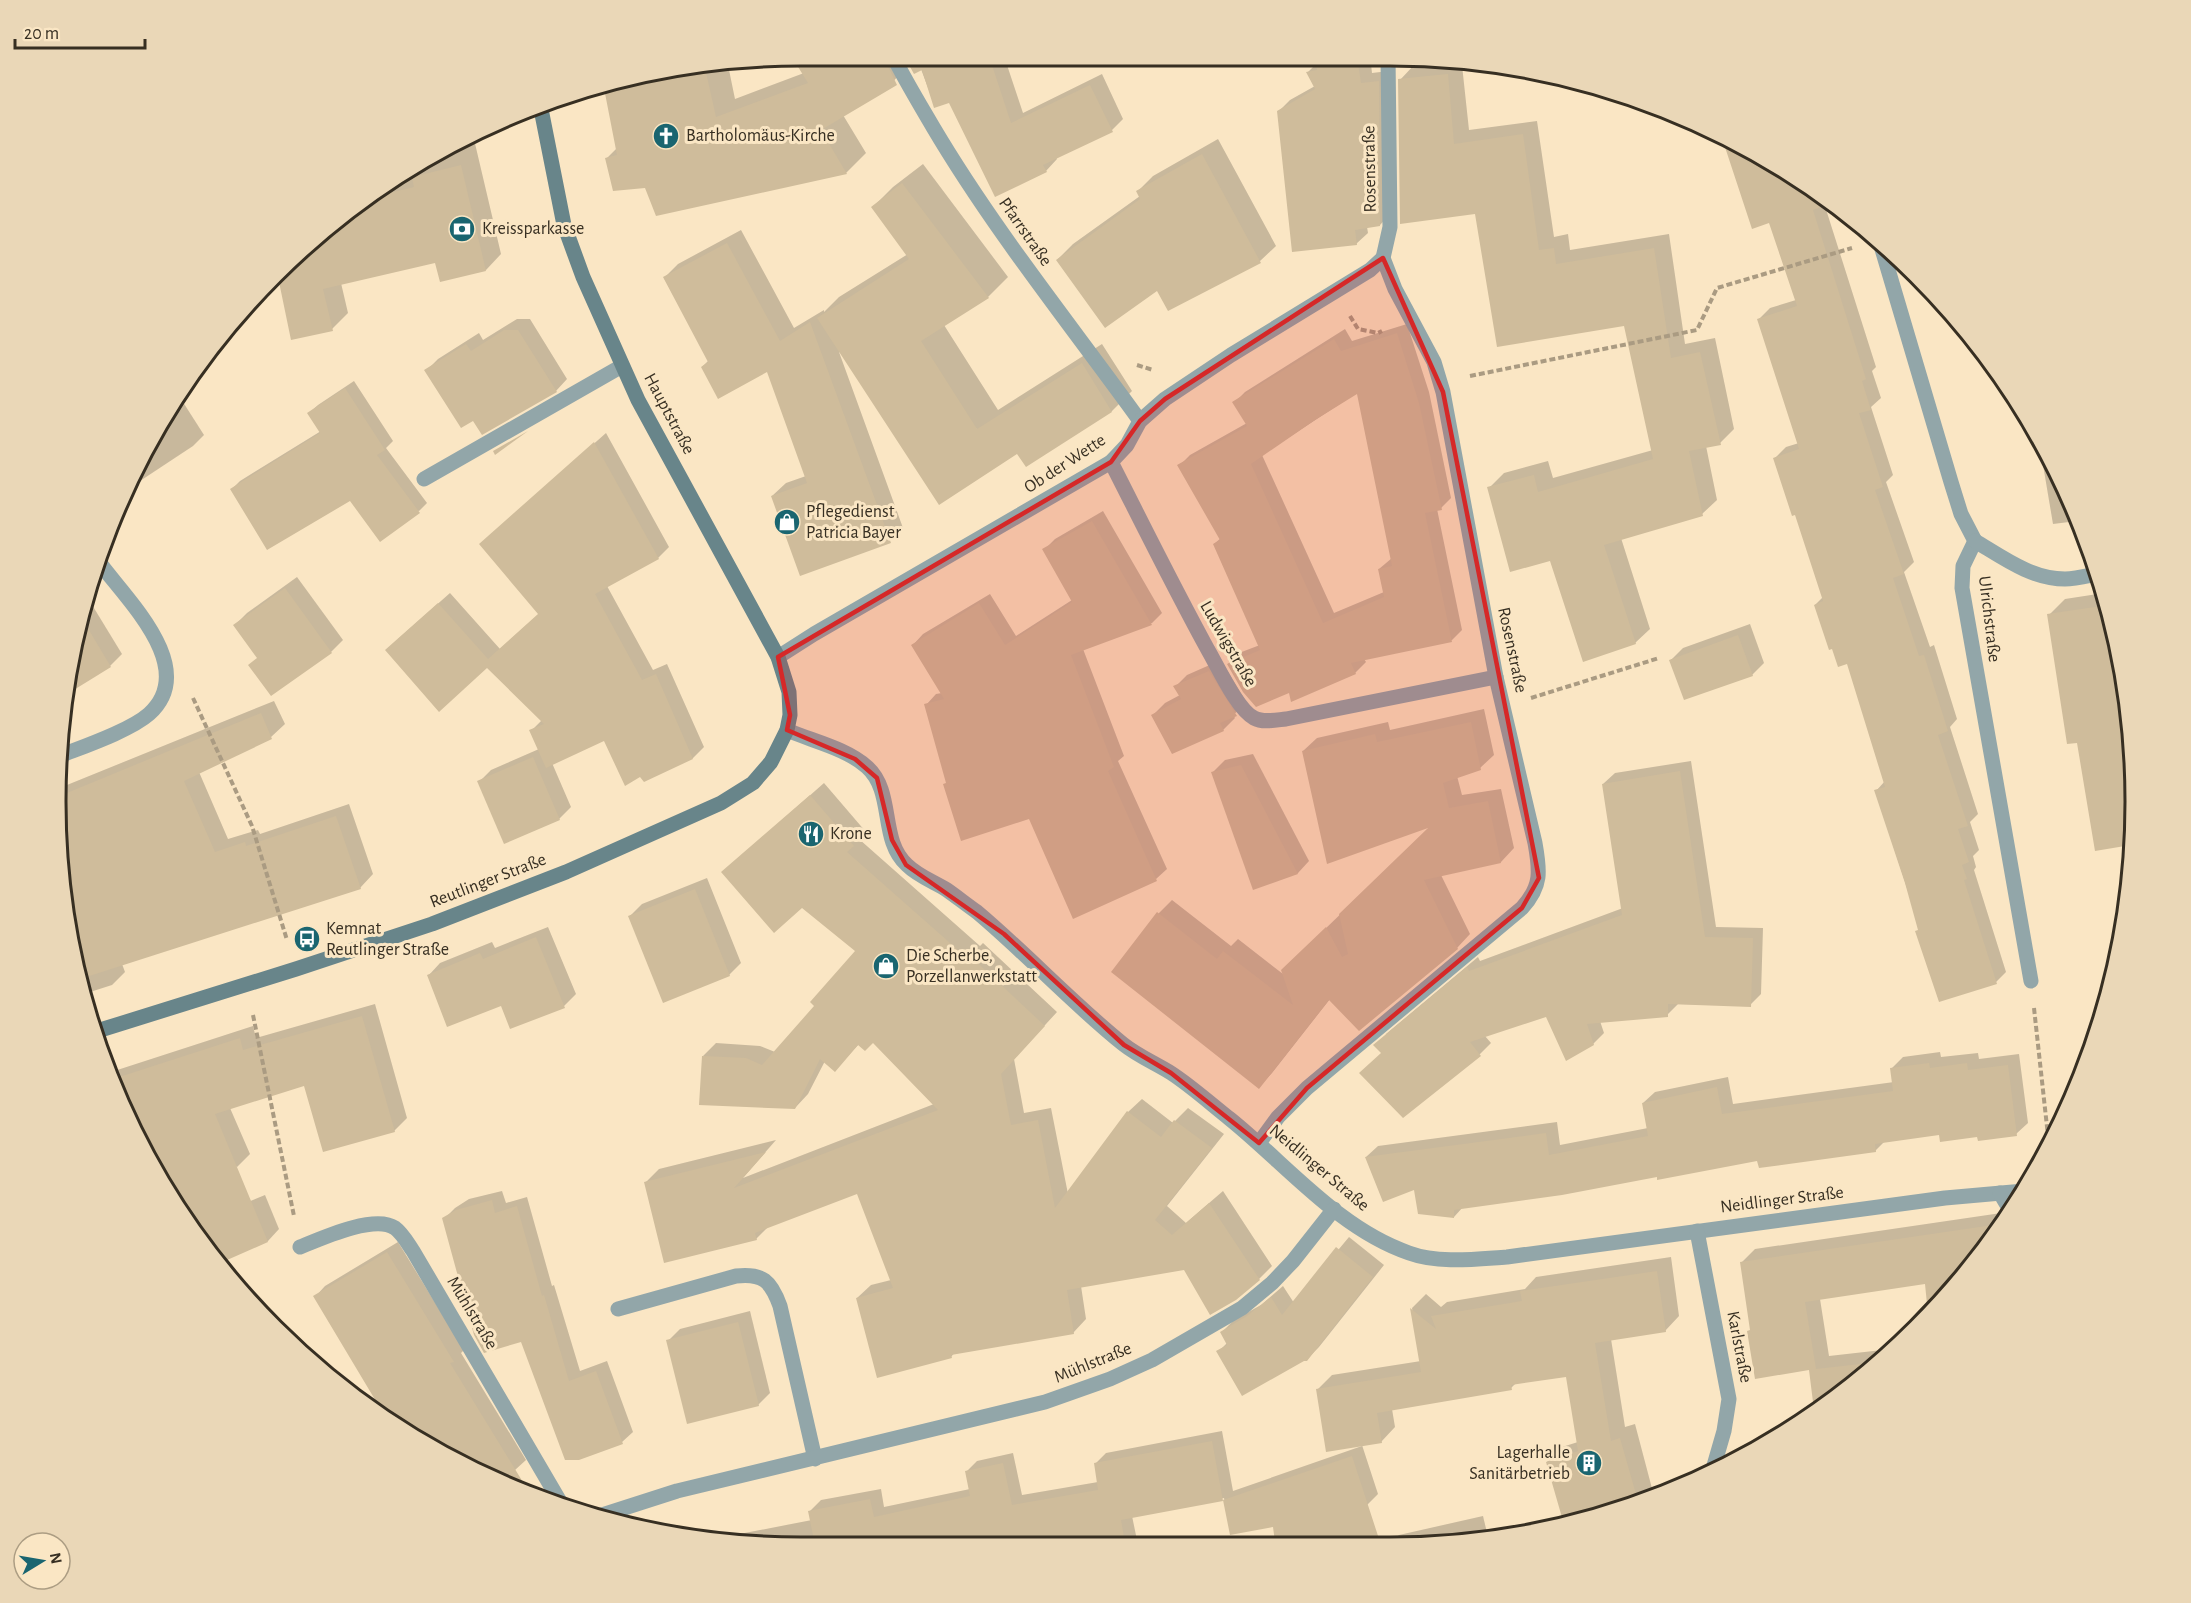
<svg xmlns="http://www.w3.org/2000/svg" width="2191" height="1603" viewBox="0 0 2191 1603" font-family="'Alegreya Sans',sans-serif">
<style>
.shadow{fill:#0003;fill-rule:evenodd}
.building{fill:#cfbc9b;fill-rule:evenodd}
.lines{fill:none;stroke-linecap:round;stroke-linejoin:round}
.path{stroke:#aa9b82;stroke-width:4;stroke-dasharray:6 3;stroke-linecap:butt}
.lane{stroke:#92a6a9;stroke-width:15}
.street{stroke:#92a6a9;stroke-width:15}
.secondary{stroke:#68858a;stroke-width:15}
.marked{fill:#d62828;fill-opacity:0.2;stroke:#d62828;stroke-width:4.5;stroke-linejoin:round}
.labels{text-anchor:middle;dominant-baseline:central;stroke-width:6;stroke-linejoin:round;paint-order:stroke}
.poi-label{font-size:18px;fill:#372f22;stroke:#fae6c4;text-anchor:start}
.street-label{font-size:18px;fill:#372f22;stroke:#fae6c4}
.rim{fill:none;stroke:#372f22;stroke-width:3}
</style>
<rect width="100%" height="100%" fill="#fae6c4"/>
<g class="shadow">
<path d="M794,56H894L903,71L884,91L843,115L866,153L846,173L657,214L646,186L606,159L617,148L604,82L728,65L735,99L804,73Z"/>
<path d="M916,56H1004L1023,113L1102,74L1123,119L1112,130L1056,157L1057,159L1046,171L950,101L935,106Z"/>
<path d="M1316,56H1370L1372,73L1389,71L1391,213L1380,225L1367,227L1368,233L1356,244L1279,111L1290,100L1315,86L1308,72L1317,63Z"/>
<path d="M1441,62L1462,65L1469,130L1537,121L1554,237L1568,234L1570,250L1669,234L1685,344L1715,338L1734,429L1720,443L1706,446L1717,500L1702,514L1621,538L1650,629L1635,643L1551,559L1489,488L1504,473L1548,461L1553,478L1653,450L1625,325L1476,212L1400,80L1414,65Z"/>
<path d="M473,135L501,254L486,270L436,261L341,283L348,313L332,329L293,338L279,276L387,181Z"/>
<path d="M1218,139L1276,246L1260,261L1169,309L1157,289L1057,260L1073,244L1140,196L1138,191L1153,176Z"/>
<path d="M1729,141L1804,181L1828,199L1824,203L1876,367L1872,371L1881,398L1871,407L1893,475L1886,482L1914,562L1904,572L1930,647L1934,645L1957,719L1950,727L1978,814L1970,822L1979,850L1973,856L1976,867L1974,870L2006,972L1996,982L1920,929L1876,791L1885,781L1848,662L1815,605L1823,597L1796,513L1775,458L1786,447L1799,443L1759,319L1770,308L1796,300L1770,222Z"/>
<path d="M923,164L1008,277L988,297L944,325L998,410L1102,344L1132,391L1112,411L1026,465L1018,452L839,352L903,528L890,541L772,496L786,483L806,476L768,370L702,367L709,360L664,278L678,264L741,230L794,328L824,310V312L839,297L908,254L873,207L893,187Z"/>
<path d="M517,319H530L567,379L556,391L473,419L426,371L438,359L479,333L483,340Z"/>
<path d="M1407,324L1429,392L1451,498L1441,508L1437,509L1462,630L1452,640L1364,659L1366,662L1355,673L1290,691L1228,664L1239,653L1260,645L1214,544L1221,538L1179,466L1190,455L1247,423L1234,403L1245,392L1345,329L1352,341ZM1358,392L1392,558L1379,569L1384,592L1334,613L1262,455Z"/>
<path d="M354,381L393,441L386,448L427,503L419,511L351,499L232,489L240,481L321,431L309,413L318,405Z"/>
<path d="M181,399L204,435L193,446L140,481L133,471Z"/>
<path d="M606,433L669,547L658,558L607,586L653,670L667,664L704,747L693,758L640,775L605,738L552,763L571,807L559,819L479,782L491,770L539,749L531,731L542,720L487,666L398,639L450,593L500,649L539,614L492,534Z"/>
<path d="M2039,441L2058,471L2077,521L2053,524Z"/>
<path d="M1103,511L1162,613L1152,623L1083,649L1124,756L1118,761L1167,869L1156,879L1030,817L947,782L926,705L936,694L942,693L913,645L923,634L990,594L1016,636L1072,600L1044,550L1055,539Z"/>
<path d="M297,577L343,640L331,652L258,657L235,625L247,613Z"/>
<path d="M2104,593L2110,608L2134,752L2078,741L2049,615L2065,599Z"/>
<path d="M86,595L122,654L110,666L64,694L81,608Z"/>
<path d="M1750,624L1764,663L1752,675L1671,660L1683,648Z"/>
<path d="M1221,660L1247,703L1233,715L1235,718L1223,730L1153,715L1165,703L1180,695L1175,687L1187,675Z"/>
<path d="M274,701L285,724L271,737L199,772L228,839L258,830L260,834L349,804L373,874L360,888L122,964L125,972L112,985L87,993L62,899V787Z"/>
<path d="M1484,709L1494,755L1480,768L1457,776L1462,795L1501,789L1514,848L1501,862L1441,875L1470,934L1457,948L1330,999L1272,1073L1259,1087L1113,972L1159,913L1172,900L1231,946L1238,939L1283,974L1296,957L1433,825L1303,751L1317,738L1388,722L1390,730Z"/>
<path d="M1253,754L1309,861L1298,873L1254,888L1213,772L1225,760Z"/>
<path d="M1691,761L1716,927L1763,928L1761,994L1750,1005L1678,1004L1667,1015L1600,1021L1604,1033L1593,1044L1547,1015L1485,1036L1491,1043L1480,1054L1403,1116L1382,1053L1386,1034L1478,957L1480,961L1623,908L1603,784L1615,773Z"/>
<path d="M824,783L866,832L859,839L980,946L983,943L1057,1012L1014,1059L1024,1113L1051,1108L1068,1194L1128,1112L1142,1099L1173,1123L1188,1108L1224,1134L1167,1206L1186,1223L1223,1191L1272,1266L1259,1279L1185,1268L1081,1286L1086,1319L1073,1333L955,1352L951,1357L857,1298L871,1285L891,1280L858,1192L768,1227L756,1239L646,1182L659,1169L776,1140L743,1178L934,1104L873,1041L859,1044L835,1070L825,1061L808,1094L795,1108L703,1056L716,1043L760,1046L775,1052L816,1006L858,950L802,906L723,872Z"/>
<path d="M707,878L741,963L729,975L630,916L642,904Z"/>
<path d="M548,927L576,994L564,1006L502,1004L429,975L440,963L492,942L495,948Z"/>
<path d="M375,1004L407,1118L394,1131L306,1084L230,1108L250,1154L237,1167L112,1087L108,1073L253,1026L256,1038Z"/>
<path d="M1940,1052L1941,1057L1978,1053L1979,1059L2019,1054L2028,1123L2016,1134H1940L1885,1141L1875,1151L1759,1159L1463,1207L1454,1217L1415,1188L1366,1157L1378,1146L1557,1122L1560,1145L1648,1128L1643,1103L1655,1092L1728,1077L1733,1104L1894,1082L1892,1068L1903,1057Z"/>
<path d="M502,1191L506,1203L527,1197L552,1286L554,1285L580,1371L607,1361L633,1432L622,1442L522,1340L444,1219L455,1208L469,1199Z"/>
<path d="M265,1195L279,1229L268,1241L217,1263L210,1256L193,1227L196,1223Z"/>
<path d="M2008,1212L1955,1288L1926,1282L1820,1299L1829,1356L1891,1349L1844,1393L1815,1410L1810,1368L1751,1329L1741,1263L1755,1249Z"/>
<path d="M1349,1237L1384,1265L1319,1347L1307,1359L1218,1352L1228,1342L1222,1332L1234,1320L1261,1305L1283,1286L1294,1303Z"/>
<path d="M398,1242L464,1350L461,1353L526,1460L515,1470L499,1481L471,1470L379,1413L384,1410L315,1297L325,1286Z"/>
<path d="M1671,1257L1679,1316L1665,1331L1611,1339L1625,1427L1635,1424L1654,1496L1564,1520L1547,1462L1562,1447L1578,1442L1568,1376L1516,1383L1511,1388L1392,1409L1395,1427L1381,1442L1362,1445L1378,1494L1367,1505L1309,1518L1231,1534L1224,1498L1132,1516L1137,1540L1133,1543L752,1546L724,1541L729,1536L812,1520L810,1511L821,1500L881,1489L884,1507L970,1489L966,1472L977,1461L1013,1453L1022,1495L1098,1482L1095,1464L1106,1453L1222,1431L1233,1491L1362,1446L1317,1390L1332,1375L1421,1361L1412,1308L1426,1294L1441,1307L1447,1302L1525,1289L1536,1277Z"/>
<path d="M750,1311L770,1393L758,1405L668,1341L680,1329Z"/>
<path d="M1483,1516L1489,1541L1392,1542L1399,1535Z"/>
</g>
<g class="building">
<path d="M801,56H883L897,85L821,130L847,174L656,216L645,188L613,191L605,158L617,155L603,83L705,68L716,117L808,83L792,57Z"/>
<path d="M904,56H989L1011,123L1090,85L1113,132L1043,165L1047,172L995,197L949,103L934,108L922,70L914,74Z"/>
<path d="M1314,56H1357L1361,83L1379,81L1380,226L1355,230L1357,245L1292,252L1277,111L1315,89L1306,72L1317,70Z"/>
<path d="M1448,74L1454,144L1523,134L1539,250L1554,248L1556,264L1654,248L1671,358L1700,352L1721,445L1689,451L1703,516L1604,545L1636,644L1583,662L1550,561L1510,572L1487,487L1534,475L1538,492L1653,459L1624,326L1497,347L1475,214L1400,224L1398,79Z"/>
<path d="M1722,138L1804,181L1832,203L1813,210L1866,379L1862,381L1871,410L1859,413L1883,487L1875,490L1904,574L1893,578L1919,656L1924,655L1948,731L1938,735L1968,826L1958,829L1969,862L1962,865L1967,879L1964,880L1997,984L1939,1002L1915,931L1918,930L1905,883L1874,790L1885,787L1847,664L1838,667L1832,649L1829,650L1814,605L1823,601L1795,515L1792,516L1773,458L1799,449L1757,319L1797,306L1769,223L1752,229Z"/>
<path d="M1202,154L1261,263L1168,311L1157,291L1105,328L1056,260L1140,199L1136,191Z"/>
<path d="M461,165L486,271L440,282L435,263L323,289L333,331L291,340L278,277L369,198L414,187L412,177Z"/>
<path d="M902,183L989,298L921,341L977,429L1082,363L1112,412L1026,467L1017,454L939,505L817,318L909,259L871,207Z"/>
<path d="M727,243L780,341L810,322L891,543L800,576L771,496L807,483L767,372L718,399L701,367L708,362L663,277Z"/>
<path d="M504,330H518L557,392L482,435L473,421L461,428L424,370L466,344L471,351Z"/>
<path d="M1397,333L1419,403L1442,510L1425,513L1452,642L1351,663L1356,674L1291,702L1289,693L1256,707L1243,692L1227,664L1260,650L1213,544L1220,540L1177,465L1247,426L1232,402L1334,339L1341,351ZM1357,394L1392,566L1378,569L1384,597L1323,623L1251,464L1315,420Z"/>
<path d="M345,388L385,450L377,455L420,513L380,542L350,501L267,550L230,489L320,433L307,413Z"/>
<path d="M528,431L495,455L493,451Z"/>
<path d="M594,442L659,559L595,594L642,680L656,674L693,759L644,782L640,777L625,786L604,741L546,768L529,730L544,724L487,668L439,712L385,650L438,603L488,659L538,614L479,544Z"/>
<path d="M1092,521L1152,625L1071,655L1114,767L1108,771L1157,881L1073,919L1029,819L961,841L943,784L946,783L924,704L944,699L911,645L979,603L1005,645L1072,602L1042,549Z"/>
<path d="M285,588L332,653L271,696L248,665L257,658L233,625Z"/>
<path d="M2102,606L2112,622L2134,752L2131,845L2095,851L2077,743L2067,744L2047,614Z"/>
<path d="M80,615L111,667L64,696L73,650Z"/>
<path d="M1738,635L1753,676L1684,700L1669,660Z"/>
<path d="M1209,671L1237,716L1220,723L1224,731L1172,754L1151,715L1181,699L1173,686Z"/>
<path d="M261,713L272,739L184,781L215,852L245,842L246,846L336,816L361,889L83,978L62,899V795Z"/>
<path d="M1471,722L1481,770L1443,783L1449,808L1488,801L1501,863L1424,880L1458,949L1359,1031L1329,1000L1259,1089L1111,972L1157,912L1217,959L1223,951L1293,1005L1281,970L1326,927L1342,957L1348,954L1339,914L1428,828L1327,864L1302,751L1375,734L1377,742Z"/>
<path d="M533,757L560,820L504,844L477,781Z"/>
<path d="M1241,765L1298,874L1253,890L1211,772Z"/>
<path d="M1680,771L1705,937L1753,938L1751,1007L1668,1004V1017L1587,1024L1594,1045L1566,1061L1546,1017L1470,1042L1481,1056L1403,1118L1359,1073L1381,1053L1373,1045L1467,967L1469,971L1622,915L1602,784Z"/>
<path d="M810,795L854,846L847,852L967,958L969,955L1045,1026L1001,1074L1011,1125L1038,1120L1055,1208L1127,1111L1161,1137L1174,1120L1212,1148L1155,1220L1172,1235L1209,1203L1260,1280L1236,1300L1210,1315L1184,1270L1067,1290L1074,1334L951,1355L952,1358L877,1378L856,1298L893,1288L857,1194L755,1233L757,1240L664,1263L644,1182L766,1152L734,1188L938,1110L873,1043L865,1051L858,1045L835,1072L820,1059L795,1109L699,1105L702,1056L746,1058L762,1065L814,1006L810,1002L855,951L802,908L774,933L721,872Z"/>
<path d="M695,889L730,976L663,1003L628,916Z"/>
<path d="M536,937L565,1008L510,1029L501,1006L447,1027L427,975L480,953L483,959Z"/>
<path d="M362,1016L395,1132L323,1152L304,1086L215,1114L268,1242L218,1264L210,1256L112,1087L110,1080L240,1038L243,1050Z"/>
<path d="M1929,1063L1930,1068L1967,1063L1968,1070L2008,1065L2017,1136L1978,1141L1977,1137L1940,1142L1939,1135L1875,1144L1876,1152L1759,1168L1757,1161L1657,1180V1177L1562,1195L1454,1210V1218L1418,1214L1414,1190L1383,1202L1365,1157L1546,1133L1549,1155L1648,1136L1642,1103L1717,1087L1722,1114L1893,1091L1890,1068Z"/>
<path d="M492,1200L495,1213L517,1206L542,1296L544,1295L569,1381L596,1371L623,1444L579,1460H565L521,1342L484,1353L474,1335L442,1218L456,1210Z"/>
<path d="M2000,1224L1951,1293L1928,1314L1925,1284L1805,1302L1816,1369L1878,1362L1844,1393L1814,1410L1809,1370L1755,1379L1747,1331L1750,1330L1740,1262Z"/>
<path d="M1336,1247L1373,1277L1307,1361H1304L1242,1396L1216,1351L1227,1345L1220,1332L1247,1316L1271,1297L1282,1315Z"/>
<path d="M387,1252L454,1362L450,1363L529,1492L471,1470L386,1418L313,1296Z"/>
<path d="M1657,1271L1666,1332L1595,1343L1611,1441L1620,1438L1638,1501L1563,1521L1546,1462L1578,1451L1566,1377L1511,1385L1512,1390L1377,1413L1382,1443L1326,1452L1316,1389L1421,1372L1410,1308L1436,1329L1431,1316L1522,1301L1520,1291Z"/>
<path d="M738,1322L759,1406L687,1424L666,1340Z"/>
<path d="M1212,1441L1223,1501L1121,1520L1125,1543L815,1545L808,1511L870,1499L874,1517L970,1496L965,1471L1003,1463L1012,1505L1098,1490L1094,1463Z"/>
<path d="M1352,1456L1380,1542H1275L1273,1527L1230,1535L1223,1500Z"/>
</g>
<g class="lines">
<g class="path">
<path d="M1350,316L1358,329L1378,333L1382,331"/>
<path d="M1137,365L1153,370"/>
<path d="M1470,376L1697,330L1717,288L1852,248"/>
<path d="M193,698L252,826L287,940"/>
<path d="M1531,698L1659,658"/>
<path d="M2034,1008L2049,1145"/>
<path d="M253,1015L294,1216"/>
</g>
<path class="lane" d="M424,479L622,366"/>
<g class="street">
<path d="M893,56C905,80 919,103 933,127C994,230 1070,324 1140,421"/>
<path d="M1879,239L1951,482L1961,514L1975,541"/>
<path d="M1111,462C1143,525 1174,588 1208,650C1218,667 1237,709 1254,718C1263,723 1276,720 1286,719L1496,677"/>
<path d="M1975,541L1963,566L1962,588L2031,981"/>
<path d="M1975,541C2002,557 2031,579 2065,579C2075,579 2087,576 2097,574"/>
<path d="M778,657L814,634L1111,462L1127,445L1140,421L1165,399L1231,355L1370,270L1383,258"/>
<path d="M787,730C812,741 846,748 867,767C895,792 879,840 907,865C918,876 934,882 947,890C957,897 967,905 977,912C1027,954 1072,1003 1123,1044C1138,1056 1155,1063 1171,1073C1191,1086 1211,1104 1230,1119C1287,1165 1339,1229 1409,1253C1439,1264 1476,1259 1507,1257L1945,1198L2024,1191"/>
<path d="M62,755C85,746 131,730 149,714C200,668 126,599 99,562"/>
<path d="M1259,1143L1278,1117L1307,1088L1522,908C1542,886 1540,871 1535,843L1496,677L1443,392L1434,362L1395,289L1383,258L1390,227L1388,56"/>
<path d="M2000,1193L2010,1210"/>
<path d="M1697,1231L1729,1399L1724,1431L1713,1469"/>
<path d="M300,1247C322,1238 375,1214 395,1228C403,1234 408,1244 413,1251L562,1505"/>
<path d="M618,1309L736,1276C763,1273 771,1281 780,1306L815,1459"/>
<path d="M596,1517L677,1491L1045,1402L1110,1379L1152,1360L1242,1308L1272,1283L1293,1261L1334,1209"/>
</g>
<path class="secondary" d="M97,1031L296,969L432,924L566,872L721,803L753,783L771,762L787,730L790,715L789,692L778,657L638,400L583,277L564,225L540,104"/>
</g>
<path class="marked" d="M1383,258L1443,392L1539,878L1522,908L1307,1088L1259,1143L1171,1073L1124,1045L1004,934L906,865L892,840L877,778L855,759L787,730L790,715L778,657L1111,462L1140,421L1165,399Z"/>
<defs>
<symbol id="church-disc" viewBox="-11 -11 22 22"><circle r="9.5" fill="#1a6570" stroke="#fae6c4"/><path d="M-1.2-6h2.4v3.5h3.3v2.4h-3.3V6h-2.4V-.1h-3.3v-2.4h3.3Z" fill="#fff"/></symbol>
<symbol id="bank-disc" viewBox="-11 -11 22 22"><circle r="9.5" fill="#1a6570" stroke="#fae6c4"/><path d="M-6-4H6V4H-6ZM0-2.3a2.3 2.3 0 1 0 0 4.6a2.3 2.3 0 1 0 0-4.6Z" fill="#fff"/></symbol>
<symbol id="shop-disc" viewBox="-11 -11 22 22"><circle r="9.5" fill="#1a6570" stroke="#fae6c4"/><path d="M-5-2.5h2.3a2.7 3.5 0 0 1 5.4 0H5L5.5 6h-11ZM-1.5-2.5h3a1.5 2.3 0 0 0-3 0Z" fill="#fff"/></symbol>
<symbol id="restaurant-disc" viewBox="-11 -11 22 22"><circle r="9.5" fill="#1a6570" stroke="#fae6c4"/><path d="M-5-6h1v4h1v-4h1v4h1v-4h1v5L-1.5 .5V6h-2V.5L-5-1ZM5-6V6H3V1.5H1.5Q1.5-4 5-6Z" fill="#fff"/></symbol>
<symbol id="bus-disc" viewBox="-11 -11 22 22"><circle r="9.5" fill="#1a6570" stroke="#fae6c4"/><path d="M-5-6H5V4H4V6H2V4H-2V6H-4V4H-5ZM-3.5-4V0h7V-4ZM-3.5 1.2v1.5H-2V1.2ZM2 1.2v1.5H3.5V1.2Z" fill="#fff"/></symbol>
<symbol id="building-disc" viewBox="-11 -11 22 22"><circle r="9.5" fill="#1a6570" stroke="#fae6c4"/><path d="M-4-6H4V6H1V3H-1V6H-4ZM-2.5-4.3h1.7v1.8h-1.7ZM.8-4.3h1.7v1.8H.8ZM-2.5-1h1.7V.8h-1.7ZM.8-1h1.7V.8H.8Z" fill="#fff"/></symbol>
</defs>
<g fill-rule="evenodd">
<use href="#church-disc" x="651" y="121" width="30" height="30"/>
<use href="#bank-disc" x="447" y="214" width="30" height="30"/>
<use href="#shop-disc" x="772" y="507" width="30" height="30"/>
<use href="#restaurant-disc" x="796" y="819" width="30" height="30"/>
<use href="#bus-disc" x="292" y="924" width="30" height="30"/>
<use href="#shop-disc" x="871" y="951" width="30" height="30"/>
<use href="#building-disc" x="1574" y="1448" width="30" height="30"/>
</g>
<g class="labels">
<g class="poi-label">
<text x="686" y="136">Bartholomäus-Kirche</text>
<text x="482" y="229">Kreissparkasse</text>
<text x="806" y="512">Pflegedienst<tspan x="806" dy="21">Patricia Bayer</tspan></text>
<text x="830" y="834">Krone</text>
<text x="326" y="929">Kemnat<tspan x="326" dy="21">Reutlinger Straße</tspan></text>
<text x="906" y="956">Die Scherbe,<tspan x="906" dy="21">Porzellanwerkstatt</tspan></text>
<text x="1570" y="1453" text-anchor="end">Lagerhalle<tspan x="1570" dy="21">Sanitärbetrieb</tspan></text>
</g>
<g class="street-label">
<text transform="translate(1370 169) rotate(-91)">Rosenstraße</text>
<text transform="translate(1025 232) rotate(55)">Pfarrstraße</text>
<text transform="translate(669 414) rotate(62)">Hauptstraße</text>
<text transform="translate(1065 464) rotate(-33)">Ob der Wette</text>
<text transform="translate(1989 619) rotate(83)">Ulrichstraße</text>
<text transform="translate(1228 644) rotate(60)">Ludwigstraße</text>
<text transform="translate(1512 650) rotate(78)">Rosenstraße</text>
<text transform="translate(488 881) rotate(-21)">Reutlinger Straße</text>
<text transform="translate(1319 1168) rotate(40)">Neidlinger Straße</text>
<text transform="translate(1782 1200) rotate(-7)">Neidlinger Straße</text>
<text transform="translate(472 1313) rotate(59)">Mühlstraße</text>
<text transform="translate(1739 1347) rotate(79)">Karlstraße</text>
<text transform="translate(1093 1363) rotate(-22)">Mühlstraße</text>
</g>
</g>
<path d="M0 0H2191V1603H0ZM801 66H1390A735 735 0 0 1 2125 801V802A735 735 0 0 1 1390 1537H801A735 735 0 0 1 66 802V801A735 735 0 0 1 801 66Z" fill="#ead7b7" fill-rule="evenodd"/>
<path class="rim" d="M801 66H1390A735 735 0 0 1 2125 801V802A735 735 0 0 1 1390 1537H801A735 735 0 0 1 66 802V801A735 735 0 0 1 801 66Z"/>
<g transform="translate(42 1561) rotate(79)"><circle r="28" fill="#fae6c4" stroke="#ac9d83" stroke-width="1.5"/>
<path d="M0-4.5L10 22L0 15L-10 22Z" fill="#1a6570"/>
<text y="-9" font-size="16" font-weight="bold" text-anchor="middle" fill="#372f22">N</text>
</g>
<path d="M15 39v9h130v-9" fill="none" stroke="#372f22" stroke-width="3"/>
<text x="24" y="39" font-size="18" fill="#372f22" stroke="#fae6c4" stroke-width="4.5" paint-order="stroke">20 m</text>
</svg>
